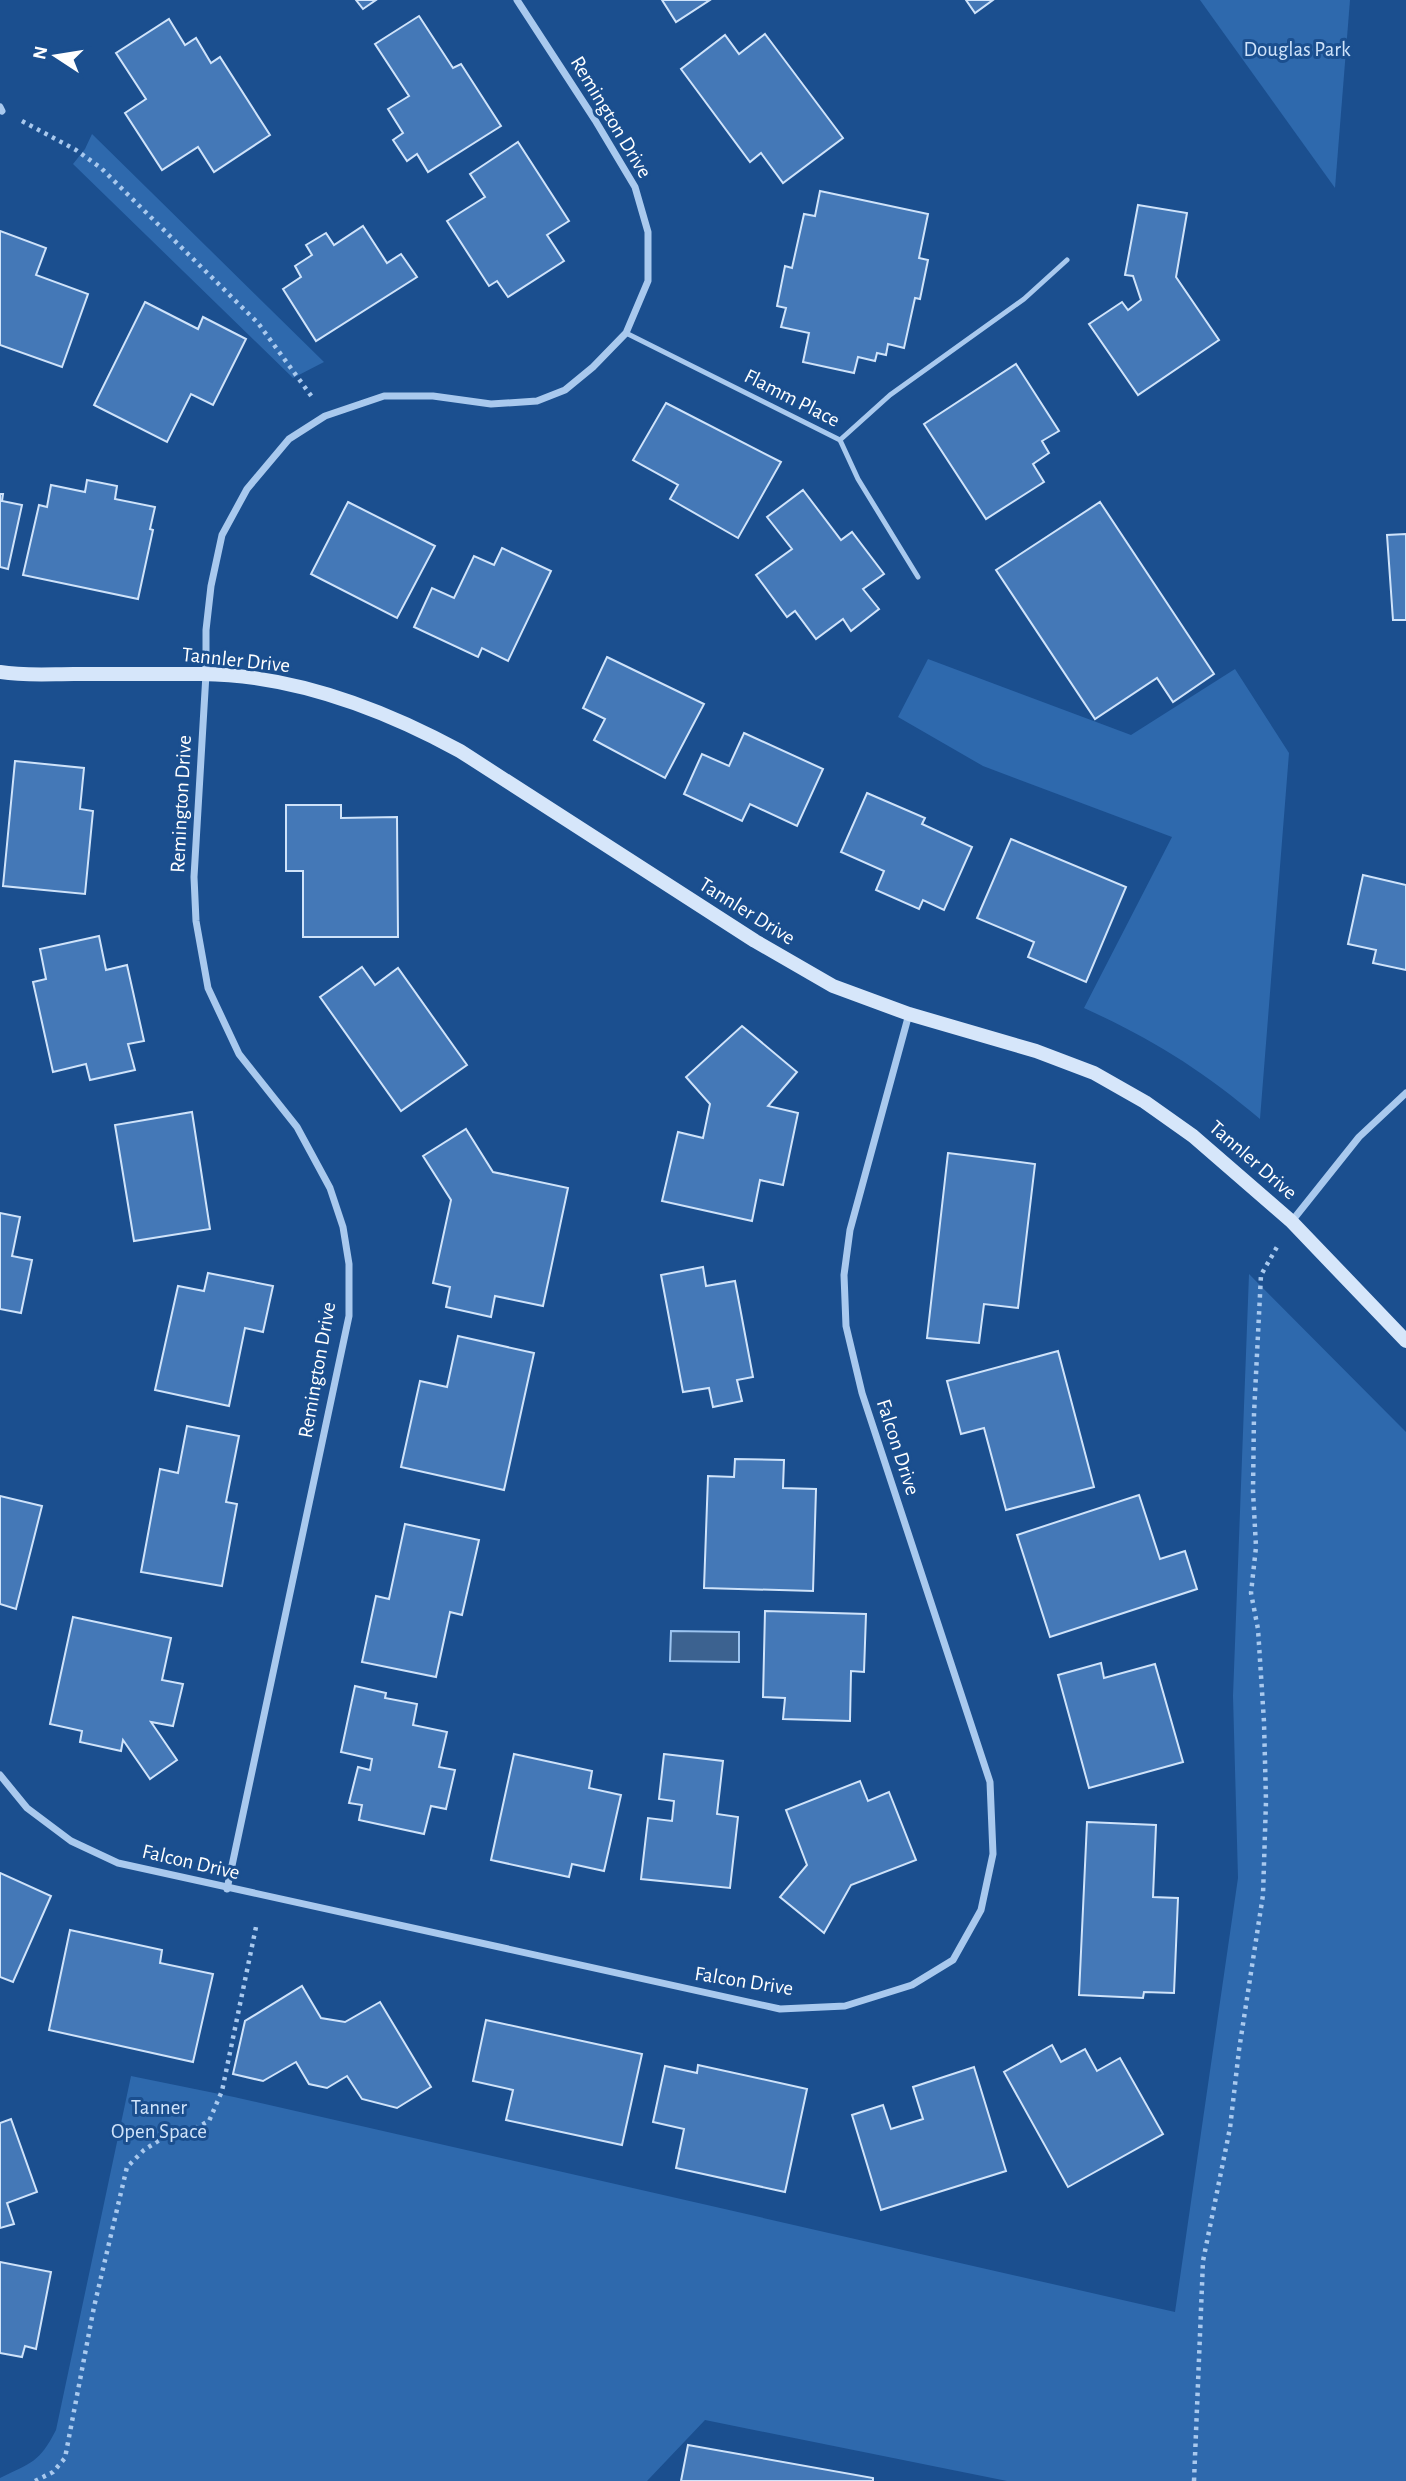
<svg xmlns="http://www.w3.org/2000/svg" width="1406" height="2481" viewBox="0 0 1406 2481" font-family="'Alegreya Sans',sans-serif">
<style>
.green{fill:#2e69ad}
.water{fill:#3c6290;stroke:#9cc4f0;stroke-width:2}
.building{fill:#4478b7;stroke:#cfe3fa;stroke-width:2}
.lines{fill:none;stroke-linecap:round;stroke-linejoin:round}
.path{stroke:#a9c9ee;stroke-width:4.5;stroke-dasharray:3.5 5;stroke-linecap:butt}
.lane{stroke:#a9c9ee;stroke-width:5}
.street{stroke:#a9c9ee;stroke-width:7}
.secondary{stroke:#d6e6fa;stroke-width:14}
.labels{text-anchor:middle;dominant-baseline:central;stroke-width:6;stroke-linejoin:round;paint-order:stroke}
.park-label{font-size:21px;fill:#cfe3fa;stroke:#1b4f8f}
.street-label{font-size:21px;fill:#fff;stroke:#1b4f8f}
</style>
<rect width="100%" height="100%" fill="#1b4f8f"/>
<g class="green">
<path d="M1200,0H1350L1335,188L1215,21Z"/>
<path d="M92,134L324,362L293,378L73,164L85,149Z"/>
<path d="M928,659L1131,735L1235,669L1289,753L1260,1119C1202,1070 1152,1039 1084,1008L1172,837L983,766L898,717Z"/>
<path d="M1249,1274L1406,1432V2481H1007L705,2420L647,2481H0V2478C32,2462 39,2463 56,2430L131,2076L234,2097L1175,2312L1238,1878L1233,1696Z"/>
</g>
<path class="water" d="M671,1631L739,1632V1662L670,1661Z"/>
<g class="building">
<path d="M356,0H376L363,9Z"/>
<path d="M662,0H710L676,22Z"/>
<path d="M966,0H993L975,13Z"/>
<path d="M419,16L453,68L461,64L501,126L428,172L417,154L407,161L393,140L403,133L388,109L409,96L375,44Z"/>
<path d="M169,19L185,45L196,38L211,63L220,57L270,135L214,172L198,147L162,170L125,113L146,99L116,53Z"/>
<path d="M765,34L843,138L783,183L761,153L750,162L681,69L725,35L739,54Z"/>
<path d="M518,142L569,221L547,235L564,261L508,297L497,281L489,286L447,221L485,197L470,174Z"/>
<path d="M820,191L928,214L919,258L928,260L920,299L915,298L904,348L888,344L886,355L877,353L875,361L858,357L854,373L803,362L809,333L781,327L786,308L777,306L785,266L792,268L804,214L815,216Z"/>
<path d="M1138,205L1187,213L1176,277L1219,340L1138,395L1089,324L1122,302L1128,310L1141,300L1133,276L1125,275Z"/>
<path d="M363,226L387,263L401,254L417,277L316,341L283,289L301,277L295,266L312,255L306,245L326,233L334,245Z"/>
<path d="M0,231L46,248L36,275L88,294L62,367L0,345Z"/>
<path d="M145,302L198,329L203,317L246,339L213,405L191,394L167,442L94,405Z"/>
<path d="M1016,364L1059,431L1042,441L1049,453L1033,464L1044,482L986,519L924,424Z"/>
<path d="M666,403L781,462L738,538L670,499L678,485L633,460Z"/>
<path d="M87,480L117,486L115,499L155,507L150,529L153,530L138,599L23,575L39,505L47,507L51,485L85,492Z"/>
<path d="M803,490L841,540L852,532L884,574L863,589L879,609L851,631L843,619L816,639L795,611L787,617L756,575L792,549L767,517Z"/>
<path d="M0,494H3L2,501L22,505L8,569L0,567Z"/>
<path d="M348,502L435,546L397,618L311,574Z"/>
<path d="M1100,502L1214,674L1173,702L1157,678L1095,719L996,570Z"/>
<path d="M1406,534V620H1393L1387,535Z"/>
<path d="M502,548L551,571L508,661L482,648L478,657L414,627L432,588L454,598L474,556L494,565Z"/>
<path d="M607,657L704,704L665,778L594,740L605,719L583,708Z"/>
<path d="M744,733L823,769L797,826L750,804L742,821L684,794L702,754L729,766Z"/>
<path d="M15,761L84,768L80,809L93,811L85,894L3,886Z"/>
<path d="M867,793L925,818L922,824L972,847L944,910L923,900L919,909L876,890L884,871L841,852Z"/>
<path d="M286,805H341V818L397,817L398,937H303V871H286Z"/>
<path d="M1011,839L1126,887L1086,982L1028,957L1034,942L977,918Z"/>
<path d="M1363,875L1406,885V970L1373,963L1376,950L1348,944Z"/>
<path d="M99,936L106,970L127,965L144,1041L128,1044L135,1070L90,1080L86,1064L53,1072L33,982L46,979L40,949Z"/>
<path d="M362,967L375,985L398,968L467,1065L401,1111L320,997Z"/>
<path d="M742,1026L797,1072L768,1106L798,1113L783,1185L760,1180L752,1221L662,1201L678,1132L703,1138L710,1104L686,1077Z"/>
<path d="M192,1112L210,1229L134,1241L115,1125Z"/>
<path d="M466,1129L493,1172L568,1188L543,1306L495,1296L491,1317L446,1307L450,1287L433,1283L451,1200L423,1156Z"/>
<path d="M948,1153L1035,1164L1018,1308L984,1304L979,1343L927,1338Z"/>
<path d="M0,1213L20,1217L12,1256L32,1260L21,1313L0,1309Z"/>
<path d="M703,1267L706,1286L735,1281L753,1377L737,1380L742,1401L713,1407L709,1388L683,1392L661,1275Z"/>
<path d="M208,1273L273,1286L263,1332L245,1328L229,1406L155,1390L178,1286L204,1291Z"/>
<path d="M458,1336L534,1353L504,1490L401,1467L420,1381L447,1387Z"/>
<path d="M1058,1351L1094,1487L1006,1510L984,1428L961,1434L947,1381Z"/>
<path d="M187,1426L239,1436L226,1502L237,1504L222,1586L141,1572L160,1469L178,1473Z"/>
<path d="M735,1459L784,1460L783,1488L816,1489L813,1591L704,1588L708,1476L734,1477Z"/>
<path d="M1139,1495L1160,1559L1185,1551L1197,1589L1050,1637L1017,1535Z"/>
<path d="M0,1496L42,1506L16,1609L0,1604Z"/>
<path d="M405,1524L479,1540L462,1615L450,1612L436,1677L362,1662L376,1596L389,1599Z"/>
<path d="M765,1611L866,1614L864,1672L851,1671L850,1721L783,1719L785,1698L763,1697Z"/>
<path d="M73,1617L171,1638L162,1680L183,1684L173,1726L151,1722L177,1760L150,1779L123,1740L121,1751L80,1742L82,1731L50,1724Z"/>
<path d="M1101,1663L1104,1678L1155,1664L1183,1762L1089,1788L1058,1675Z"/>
<path d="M355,1686L386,1693L385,1698L417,1704L413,1725L447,1732L439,1767L455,1770L446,1809L431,1806L424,1834L359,1820L362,1805L349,1803L358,1767L370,1770L372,1759L341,1752Z"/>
<path d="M514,1754L592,1771L589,1788L621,1795L604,1871L572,1864L569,1877L491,1860Z"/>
<path d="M664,1754L723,1761L717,1814L738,1817L730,1888L641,1879L648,1818L672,1821L674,1801L659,1799Z"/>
<path d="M860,1781L868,1801L889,1792L916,1860L851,1885L824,1933L780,1897L807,1865L786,1810Z"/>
<path d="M1087,1822L1156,1825L1153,1897L1178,1898L1174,1993L1144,1992L1143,1998L1079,1995Z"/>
<path d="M0,1873L51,1896L13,1982L0,1977Z"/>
<path d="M70,1930L162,1950L160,1963L213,1974L193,2062L49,2030Z"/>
<path d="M302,1986L321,2018L345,2022L380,2002L431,2087L397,2108L362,2099L347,2076L327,2088L309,2084L296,2062L263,2081L233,2074L245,2021Z"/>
<path d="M486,2020L642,2054L622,2145L506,2120L513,2090L473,2081Z"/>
<path d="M1052,2045L1061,2062L1085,2049L1097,2071L1120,2058L1163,2134L1068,2187L1004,2072Z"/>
<path d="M698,2065L807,2089L785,2192L676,2168L684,2129L653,2122L665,2066L697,2073Z"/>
<path d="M974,2067L1006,2171L881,2210L852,2115L883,2105L891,2129L923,2119L913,2087Z"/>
<path d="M11,2119L37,2192L7,2203L14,2224L0,2228V2123Z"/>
<path d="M0,2262L51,2272L36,2349L25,2346L22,2357L0,2353Z"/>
<path d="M688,2445L873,2478V2481H681Z"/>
</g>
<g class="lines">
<g class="path">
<path d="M22,121L76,150L101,168L258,323L312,397"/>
<path d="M35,2481L53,2472L65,2458L94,2307L127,2167L144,2150L169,2134L192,2130L209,2121L222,2091L256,1927"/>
<path d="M1194,2481L1203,2261L1230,2128L1239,2050L1263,1895L1266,1801L1264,1722L1258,1629L1251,1593L1256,1547L1253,1491L1254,1414L1261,1275L1277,1247"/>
</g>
<g class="lane">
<path d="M626,333L840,440L858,479L918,577"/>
<path d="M840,440L890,395L1024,299L1067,260"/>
</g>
<g class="street">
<path d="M0,107L2,111"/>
<path d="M1292,1221L1359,1137L1406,1093"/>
<path d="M0,1775L27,1808L71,1841L118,1863L780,2009L845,2006L912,1985L953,1960L981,1910L993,1854L990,1782L862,1393L846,1326L844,1275L850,1230L909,1014"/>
<path d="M227,1889L349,1316V1264L343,1227L330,1188L297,1127L239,1054L208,988L196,921L194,877L206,674V630L211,586L222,535L247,489L289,439L325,416L384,396H433L491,404L537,401L565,390L593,367L626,333L648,281V232L635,187L595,120L517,0"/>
</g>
<path class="secondary" d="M0,672C24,676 50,674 74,674C117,674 160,674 202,674C294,675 381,708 460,751L755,941L833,986L909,1014L1036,1051L1094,1073L1145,1102L1193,1136L1291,1221L1406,1341"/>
</g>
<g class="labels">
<g class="park-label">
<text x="1297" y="49">Douglas Park</text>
<text x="159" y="2107">Tanner<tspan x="159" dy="24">Open Space</tspan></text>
</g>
<g class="street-label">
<text transform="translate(611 117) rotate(59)">Remington Drive</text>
<text transform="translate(792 398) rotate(27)">Flamm Place</text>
<text transform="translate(236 660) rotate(6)">Tannler Drive</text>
<text transform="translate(181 804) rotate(-87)">Remington Drive</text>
<text transform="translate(747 911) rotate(32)">Tannler Drive</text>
<text transform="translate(1253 1160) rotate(41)">Tannler Drive</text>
<text transform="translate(317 1370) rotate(-80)">Remington Drive</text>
<text transform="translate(898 1447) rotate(72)">Falcon Drive</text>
<text transform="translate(191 1862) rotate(13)">Falcon Drive</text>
<text transform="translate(744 1981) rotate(9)">Falcon Drive</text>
</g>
</g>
<g transform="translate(56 56) rotate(282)" stroke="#1b4f8f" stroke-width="5" paint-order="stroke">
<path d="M0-5L12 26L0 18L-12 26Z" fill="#ffffff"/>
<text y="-10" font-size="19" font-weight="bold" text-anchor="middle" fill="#ffffff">N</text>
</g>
</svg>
